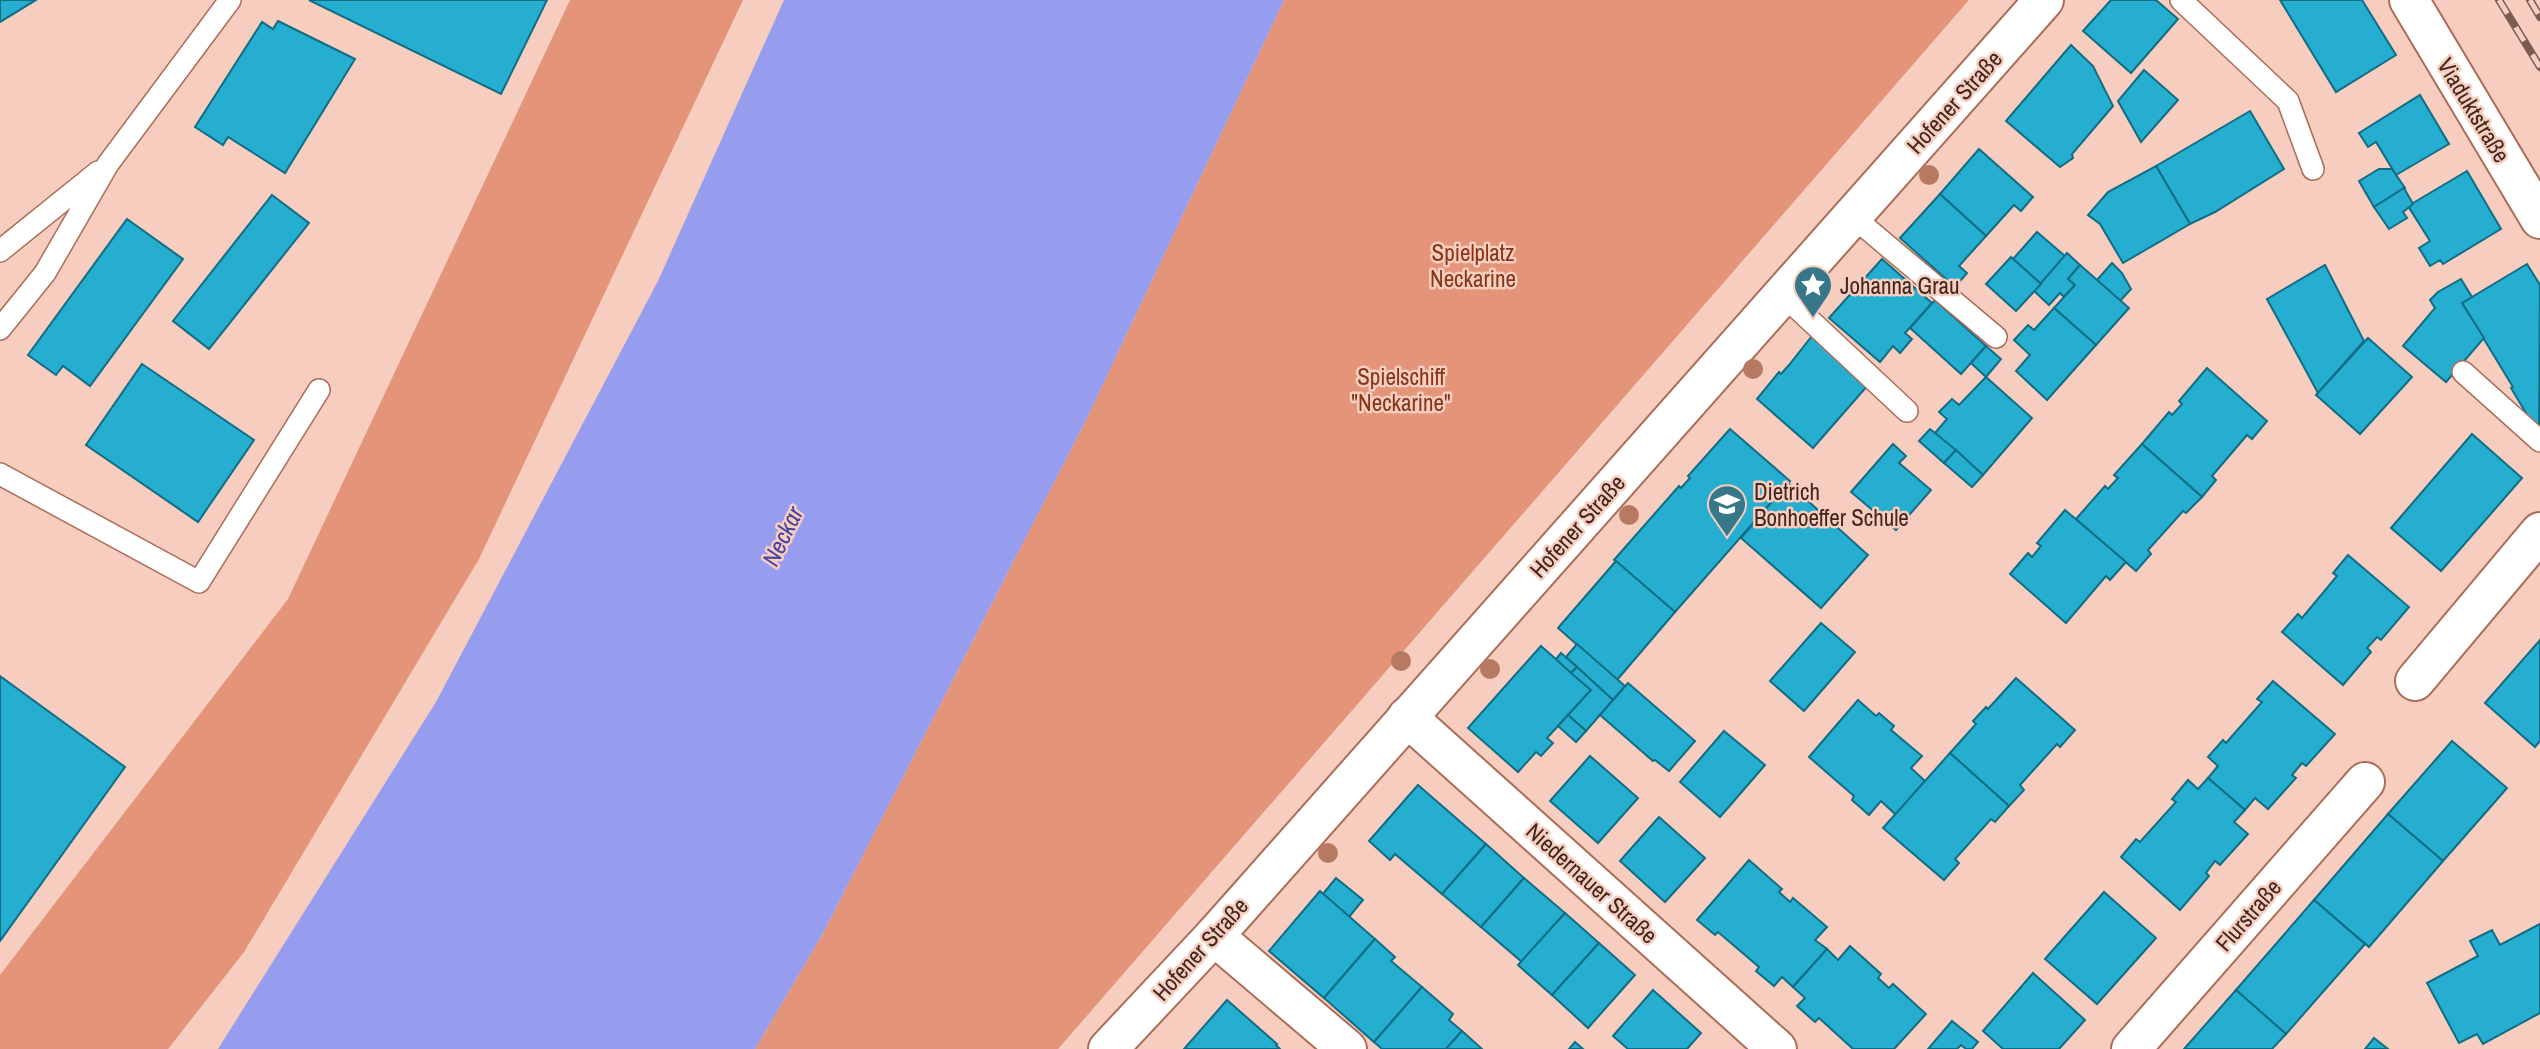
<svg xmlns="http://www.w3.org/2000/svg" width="2540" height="1049" viewBox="0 0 2540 1049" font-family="'Archivo Narrow',sans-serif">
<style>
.green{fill:#e49479}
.water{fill:#969cee}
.building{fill:#25aed0;stroke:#116d84;stroke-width:2}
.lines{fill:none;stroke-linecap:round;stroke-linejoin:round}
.lane-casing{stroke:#ab6d58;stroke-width:24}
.street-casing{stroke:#ab6d58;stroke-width:42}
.lane{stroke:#fff;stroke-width:21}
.street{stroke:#fff;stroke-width:38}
.rail-casing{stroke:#7b5c51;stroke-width:8}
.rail{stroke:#f6cdbe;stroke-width:5;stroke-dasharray:16;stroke-linecap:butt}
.tree{fill:#b87962}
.labels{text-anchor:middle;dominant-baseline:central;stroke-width:5;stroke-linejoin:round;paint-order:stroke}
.street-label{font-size:23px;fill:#40261d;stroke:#f6cdbe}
.park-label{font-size:23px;fill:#863517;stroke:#f6cdbe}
.poi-label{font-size:23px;fill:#40261d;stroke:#f6cdbe;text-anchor:start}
.water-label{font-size:24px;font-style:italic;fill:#4442a0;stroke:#f6cdbe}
</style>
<rect width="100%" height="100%" fill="#f6cdbe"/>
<g class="green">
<path d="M570,0H743L479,559L244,952L168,1049H0V975L288,599Z"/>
<path d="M1284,0H1969L1058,1049H755L822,935L1087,418Z"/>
</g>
<path class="water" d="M784,0H1284L1087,418L822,935L755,1049H218L436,702L658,281Z"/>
<g class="building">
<path d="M0,0H36L0,22Z"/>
<path d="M309,0H547L501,94Z"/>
<path d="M2111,0H2156L2178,19L2131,73L2083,31Z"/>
<path d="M2280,0H2362L2396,55L2336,92Z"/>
<path d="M278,21L355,59L285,173L228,137L223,145L195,127L262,22L273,29Z"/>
<path d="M2071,45L2093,66L2113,106L2072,154L2073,158L2060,167L2006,121Z"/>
<path d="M2144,70L2178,100L2141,142L2118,101Z"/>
<path d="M2420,95L2449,144L2396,175L2376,142L2368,147L2359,133Z"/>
<path d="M2250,111L2284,169L2215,212L2190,224L2156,166Z"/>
<path d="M1979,149L2033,197L2021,211L2014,205L1986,236L1940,194Z"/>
<path d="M2156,166L2190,224L2123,263L2100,224L2088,215L2108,192Z"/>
<path d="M2379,169H2392L2405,188L2374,207L2359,181Z"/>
<path d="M2467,171L2501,229L2443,264L2440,260L2430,266L2419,248L2430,241L2408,206Z"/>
<path d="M2404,188L2413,204L2403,212L2407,218L2389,229L2374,207Z"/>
<path d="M1940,194L1986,236L1959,266L1967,273L1955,287L1900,238Z"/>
<path d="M272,195L309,223L209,349L173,321Z"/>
<path d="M127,219L183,259L90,386L63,366L56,375L28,355Z"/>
<path d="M2037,232L2065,256L2041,284L2013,259Z"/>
<path d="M2067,253L2080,265L2068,279L2075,285L2064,297L2060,293L2049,305L2034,291Z"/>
<path d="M2011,257L2041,284L2016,311L1986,284Z"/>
<path d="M1882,259L1932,303L1905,333L1912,339L1900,353L1893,346L1880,362L1829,318Z"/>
<path d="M2112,263L2122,273L2131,289L2120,301L2097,280Z"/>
<path d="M2527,264L2540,285L2539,435L2511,388L2513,387L2462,303Z"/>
<path d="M2080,265L2129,308L2096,345L2054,308L2075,285L2068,279Z"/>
<path d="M2325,265L2364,341L2318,393L2267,299Z"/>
<path d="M2461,279L2472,297L2462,303L2484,338L2446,382L2403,346L2435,308L2430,300L2438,292Z"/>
<path d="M1935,300L1986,346L1961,374L1910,328Z"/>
<path d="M2054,308L2096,345L2047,400L2016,371L2030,355L2014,340L2028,325L2034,330Z"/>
<path d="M1812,336L1868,385L1813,448L1757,399L1779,372L1781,374L1789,365Z"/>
<path d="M2368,338L2412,377L2360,434L2316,395Z"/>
<path d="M1986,346L2001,359L1986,377L1971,363Z"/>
<path d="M142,364L254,440L198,522L86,445Z"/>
<path d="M2207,368L2267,421L2252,439L2247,435L2212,476L2216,480L2202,497L2142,444L2169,412L2172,415L2182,404L2179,401Z"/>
<path d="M1986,377L2032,418L1983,475L1935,433L1947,419L1939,412L1952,399L1959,405Z"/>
<path d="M1730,429L1790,481L1675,612L1614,560L1679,486L1681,488L1690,478L1688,476Z"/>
<path d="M1930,429L1956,450L1944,463L1919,441Z"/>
<path d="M2472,434L2522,478L2441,571L2391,528Z"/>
<path d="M1893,444L1906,456L1899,463L1931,490L1896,530L1851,492Z"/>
<path d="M2142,444L2202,497L2186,513L2183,511L2148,550L2151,554L2136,571L2076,519L2105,486L2108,489L2118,478L2114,475Z"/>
<path d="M1956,450L1983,475L1972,487L1944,463Z"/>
<path d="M1788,483L1868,555L1821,608L1741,538Z"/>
<path d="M2065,510L2126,562L2110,580L2106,576L2066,623L2010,574L2028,553L2032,557L2041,546L2037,543Z"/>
<path d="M2348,555L2409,607L2381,640L2377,637L2367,648L2371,652L2343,685L2282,632L2298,614L2302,618L2337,576L2333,573Z"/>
<path d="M1616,561L1675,612L1617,680L1558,628Z"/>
<path d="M1821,623L1855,652L1804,711L1770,681Z"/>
<path d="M2540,640V741L2535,747L2485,703Z"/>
<path d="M1577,644L1625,686L1613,700L1566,657Z"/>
<path d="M1541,646L1591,690L1547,738L1553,743L1541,756L1536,752L1518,772L1468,728Z"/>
<path d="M1561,653L1577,667L1571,673L1556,659Z"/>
<path d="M1577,667L1613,700L1586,731L1568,715L1591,690L1571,673Z"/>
<path d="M0,676L125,767L0,941Z"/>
<path d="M2016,678L2075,730L2060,747L2057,744L2020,785L2024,790L2009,806L1950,753L1976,724L1973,721L1986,707L1988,709Z"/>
<path d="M2273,681L2335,734L2306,766L2302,763L2292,775L2296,778L2268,809L2255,798L2245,810L2208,778L2218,766L2208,757L2223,740L2226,743L2262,702L2257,699Z"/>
<path d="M1628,683L1695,741L1669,771L1655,760L1653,761L1600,715Z"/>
<path d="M1858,700L1876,716L1879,713L1894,726L1891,730L1922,756L1911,768L1925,781L1896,815L1881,801L1869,815L1852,800L1854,796L1809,757Z"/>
<path d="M1568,715L1586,731L1576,742L1558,726Z"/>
<path d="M1724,731L1765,765L1720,817L1680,782Z"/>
<path d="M2452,741L2507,788L2443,861L2388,814Z"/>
<path d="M1950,753L2009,806L1995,822L1991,819L1955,859L1959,863L1944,880L1883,828Z"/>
<path d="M1590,756L1638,798L1598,843L1550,801Z"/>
<path d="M2208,778L2245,810L2234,822L2248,834L2220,865L2215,861L2206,873L2209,876L2180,910L2121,857L2136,839L2140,842L2176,802L2172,799L2188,780L2198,789Z"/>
<path d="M1418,785L1486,844L1442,894L1395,854L1390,860L1369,841Z"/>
<path d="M2388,814L2443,861L2369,947L2314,900Z"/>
<path d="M1659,817L1705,858L1665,902L1620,861Z"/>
<path d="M1486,844L1524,878L1481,927L1442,894Z"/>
<path d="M1749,860L1782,889L1779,892L1790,902L1793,898L1827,927L1815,940L1827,949L1793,987L1782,977L1774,986L1756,971L1759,967L1718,932L1715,935L1697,920Z"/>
<path d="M1336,878L1363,900L1349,917L1323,894Z"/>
<path d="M1524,878L1565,913L1522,962L1481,927Z"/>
<path d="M1320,891L1375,939L1324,998L1269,951Z"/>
<path d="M2104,892L2156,938L2097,1004L2045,959Z"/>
<path d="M2314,900L2365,944L2286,1034L2236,990Z"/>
<path d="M1565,913L1599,943L1552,995L1518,965Z"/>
<path d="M2540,924V1013L2483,1044L2477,1034L2459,1043L2427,983L2478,956L2470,941L2492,930L2500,945Z"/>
<path d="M1375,939L1395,957L1391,961L1422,987L1374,1042L1324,998Z"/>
<path d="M1599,943L1635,975L1588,1028L1552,995Z"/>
<path d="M1850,946L1881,974L1878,978L1889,988L1893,984L1926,1014L1894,1049H1853L1819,1018L1815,1022L1797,1006L1805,998L1793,987L1827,949L1838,960Z"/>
<path d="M2033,973L2085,1020L2059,1049H2003L1983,1031Z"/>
<path d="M1422,987L1453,1014L1449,1020L1462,1031L1446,1049H1382L1374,1042Z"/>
<path d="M1653,990L1701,1033L1687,1049H1628L1613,1036Z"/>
<path d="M2236,990L2286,1034L2272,1049H2184Z"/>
<path d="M1227,1000L1277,1044L1276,1045L1280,1049H1184Z"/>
<path d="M1952,1021L1978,1042L1972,1049H1966L1961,1045L1957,1049H1928Z"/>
<path d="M1462,1031L1482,1049H1446Z"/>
<path d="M2374,1038L2388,1049H2365Z"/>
<path d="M1575,1042L1583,1049H1569Z"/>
</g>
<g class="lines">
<defs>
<g id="lane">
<path d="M2181,0L2288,101L2313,169"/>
<path d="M1852,216L1996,337"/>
<path d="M0,251L98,172"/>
<path d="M1782,294L1907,411"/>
<path d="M0,329L45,273L108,164L230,0"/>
<path d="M2463,372L2540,441"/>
<path d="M0,474L199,582L319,390"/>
</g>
<g id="street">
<path d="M2409,0L2540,219"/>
<path d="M2415,681L2540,532"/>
<path d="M1407,717L1777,1049"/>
<path d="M1214,936L1347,1049"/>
<path d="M1108,1049L1214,936L2044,0"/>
<path d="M2131,1049L2365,782"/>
</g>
</defs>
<use href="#lane" class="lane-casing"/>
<use href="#street" class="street-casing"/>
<use href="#lane" class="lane"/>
<use href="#street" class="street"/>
<defs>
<g id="rail">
<path d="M2499,0L2540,67"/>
<path d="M2530,0L2540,17"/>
</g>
</defs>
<use href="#rail" class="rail-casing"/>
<use href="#rail" class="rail"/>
</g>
<g class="tree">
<circle cx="1929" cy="175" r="10"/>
<circle cx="1753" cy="369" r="10"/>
<circle cx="1629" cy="515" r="10"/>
<circle cx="1401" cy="661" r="10"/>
<circle cx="1490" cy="669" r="10"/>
<circle cx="1328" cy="853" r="10"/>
</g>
<defs>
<symbol id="sight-pin" viewBox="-11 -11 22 30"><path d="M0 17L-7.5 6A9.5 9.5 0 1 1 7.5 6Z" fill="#36778a" stroke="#f6cdbe"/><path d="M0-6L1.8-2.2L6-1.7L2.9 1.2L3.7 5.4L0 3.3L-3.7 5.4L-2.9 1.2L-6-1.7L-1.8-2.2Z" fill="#fff"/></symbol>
<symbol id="school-pin" viewBox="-11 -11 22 30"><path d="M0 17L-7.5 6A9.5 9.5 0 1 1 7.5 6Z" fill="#36778a" stroke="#f6cdbe"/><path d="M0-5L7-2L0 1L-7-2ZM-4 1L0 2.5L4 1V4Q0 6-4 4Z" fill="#fff"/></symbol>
</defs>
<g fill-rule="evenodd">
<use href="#sight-pin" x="1791" y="263" width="44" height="60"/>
<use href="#school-pin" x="1705" y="482" width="44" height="60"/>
</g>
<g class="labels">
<g class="street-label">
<text transform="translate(1954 102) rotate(-48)">Hofener Straße</text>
<text transform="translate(2474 110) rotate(59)">Viaduktstraße</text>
<text transform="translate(1577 526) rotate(-48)">Hofener Straße</text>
<text transform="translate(1592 883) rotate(42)">Niedernauer Straße</text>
<text transform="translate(2248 915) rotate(-49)">Flurstraße</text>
<text transform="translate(1200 949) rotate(-48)">Hofener Straße</text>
</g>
<g class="park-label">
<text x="1473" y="252">Spielplatz<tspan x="1473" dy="26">Neckarine</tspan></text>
<text x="1401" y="376">Spielschiff<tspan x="1401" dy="26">"Neckarine"</tspan></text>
</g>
<g class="poi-label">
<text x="1840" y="285">Johanna Grau</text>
<text x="1754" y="491">Dietrich<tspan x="1754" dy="26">Bonhoeffer Schule</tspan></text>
</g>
<g class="water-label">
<text transform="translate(782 536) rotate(-64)">Neckar</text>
</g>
</g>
</svg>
